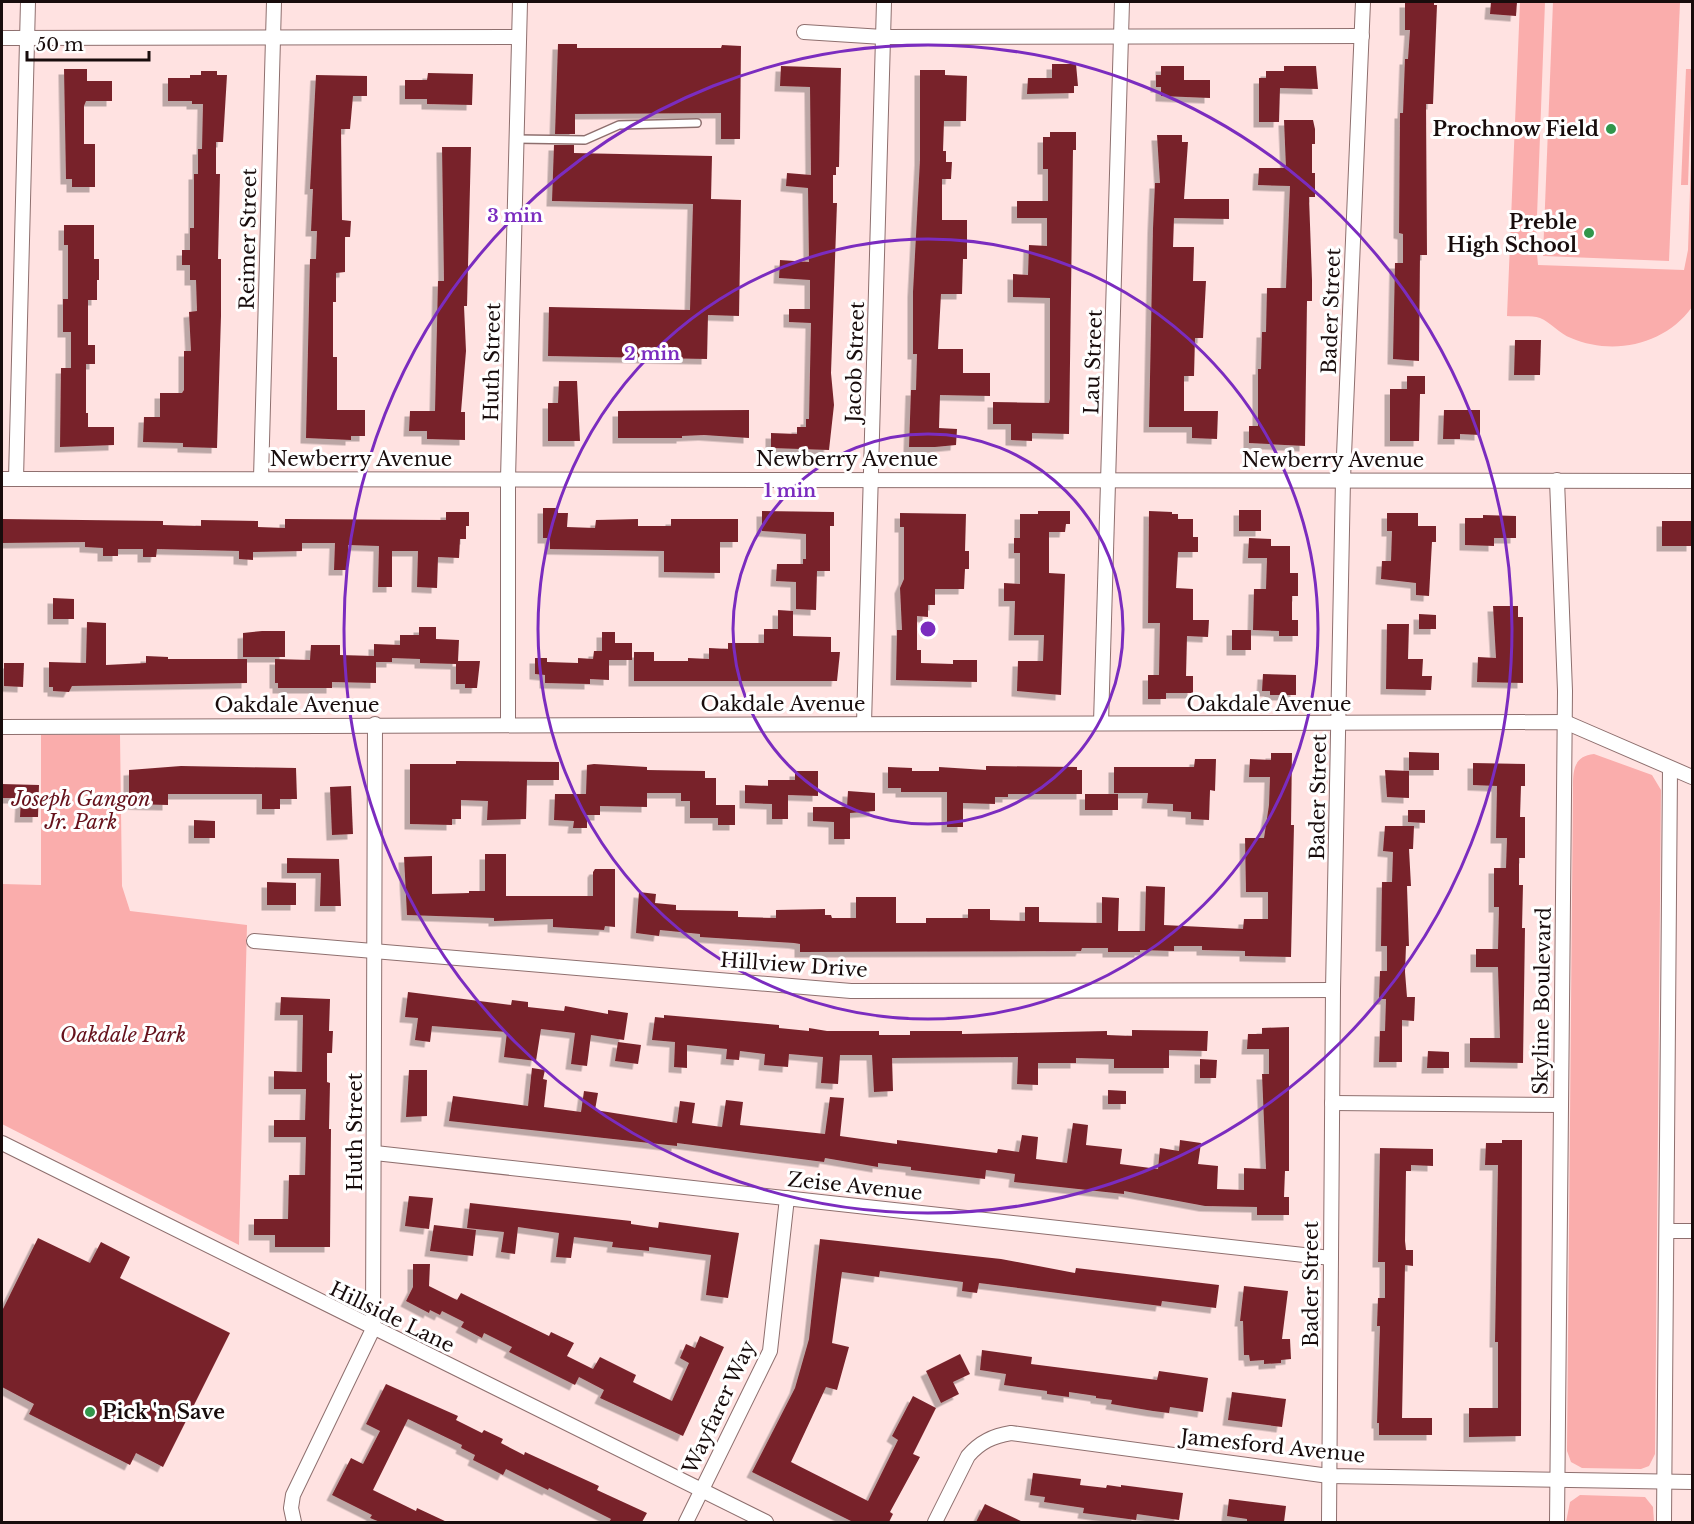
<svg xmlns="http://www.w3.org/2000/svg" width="1694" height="1524" viewBox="0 0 1694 1524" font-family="'Libre Baskerville',serif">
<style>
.green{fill:#faadac}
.building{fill:#78242b;filter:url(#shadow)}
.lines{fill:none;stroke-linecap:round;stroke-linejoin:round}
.service-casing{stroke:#8e6f6e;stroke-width:10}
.minor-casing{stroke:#8e6f6e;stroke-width:16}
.service{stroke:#fff;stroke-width:7}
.minor{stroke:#fff;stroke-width:14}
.ring{fill:none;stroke:#7b2cbf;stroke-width:3}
.poi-dot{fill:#32964b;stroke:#fff;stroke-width:2}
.labels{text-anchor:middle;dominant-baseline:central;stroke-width:6;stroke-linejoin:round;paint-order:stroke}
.poi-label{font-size:20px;font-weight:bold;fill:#180c0c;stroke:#fff;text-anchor:end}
.street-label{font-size:20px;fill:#180c0c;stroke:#fff}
.park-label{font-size:20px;font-style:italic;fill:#66121c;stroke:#fff}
.centre{fill:#7b2cbf;stroke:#fff;stroke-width:3}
.ring-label{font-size:18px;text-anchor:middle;font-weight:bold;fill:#7b2cbf;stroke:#fff;stroke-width:6;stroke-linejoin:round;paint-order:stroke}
</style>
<defs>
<filter id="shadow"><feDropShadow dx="-5.5" dy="5.5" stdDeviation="0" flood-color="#0004"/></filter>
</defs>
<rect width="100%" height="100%" fill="#ffe2e1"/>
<g class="green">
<path d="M1520,2H1545L1536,243L1538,265L1684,270L1688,250L1692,130V307C1665,345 1613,356 1571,338C1560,334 1550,322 1540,318C1531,315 1517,317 1507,316Z"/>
<path d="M1553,2H1680L1669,261L1543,256Z"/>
<path d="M1686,69H1692L1688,185H1681Z"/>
<path d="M41,735H120L122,886L130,911L247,925L239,1245L2,1124V884L41,885Z"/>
<path d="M1594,754L1652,775L1661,790L1655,1454L1649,1466L1641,1469L1582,1468L1571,1462L1567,1451L1573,787C1573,770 1574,756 1594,754Z"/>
<path d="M1580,1495L1645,1497L1653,1507L1654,1522H1566L1570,1502Z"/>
</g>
<g class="building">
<path d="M1405,2H1434V5H1437L1433,104H1426L1427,255H1420L1419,361L1393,359L1395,263H1403V234L1399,233L1400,113H1403L1405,59H1408L1410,30H1405Z"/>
<path d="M1491,2H1517L1516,16L1490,14Z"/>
<path d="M558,44H577V48H721L722,45L741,46L740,139H721V113L575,114V134H555Z"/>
<path d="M1052,64H1076L1078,86H1074V93L1027,94L1028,78H1052Z"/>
<path d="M781,66L841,68L839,167H836V175H833V203H837L831,373L834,405L829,450L771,448V433L797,434V427H806V419H809L811,323L789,322V309H810V280L779,278L780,260L809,262L808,188L786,186L787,173L811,175L810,87L780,86Z"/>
<path d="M1161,66H1184V80H1210V98L1161,96V87H1156V75H1161Z"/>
<path d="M1284,66H1316L1318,89L1280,88L1279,122H1259V78H1266V71H1284Z"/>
<path d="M64,69H87V81H112V101H86L84,106V144H95V187H72V179H66Z"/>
<path d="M920,70H945V75L967,76L966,121H944L943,151H946V162H952L951,179H942V220H967V259H963L962,294H941L938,349H963V373H990V396L940,395L939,428L957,429L956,445L935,447H909L911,390H916L917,354H913V292L920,160Z"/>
<path d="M201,71H217V75H227L223,142H216V174H220L218,259H221V316L217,448L183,447V443L143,442L144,417H160V393H182L184,390V351H191L189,312L197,311L196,280H190V265H182V250H190V228H194V174H198V149H202L203,104H192V101H168V78H190V75H201Z"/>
<path d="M428,73L473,74L472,105L427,104V99H405V80H427Z"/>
<path d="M316,75L367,76V96H353L350,129H341L342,220L351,221L350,237H345V272L336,273V302H333V357H337V410H365V436H351V440L306,438L310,259H316L317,231H311L313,189H310Z"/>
<path d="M1284,120H1313L1315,129V144H1312V173H1315V197H1309L1312,280V301H1307L1305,446L1249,443V426H1258V369H1261L1262,332H1266L1267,288H1286L1290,186L1258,185L1259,168H1286Z"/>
<path d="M1050,132H1076V150H1073L1069,434L1032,433V441L1011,440V424H993V402L1049,403L1050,399V298L1013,297V274L1028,275L1029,245L1047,246V218H1017V201H1048V169H1043V137H1050Z"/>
<path d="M1157,135H1182V142H1188L1184,199H1229V219L1174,218L1173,247H1194L1193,281H1206L1203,338H1195L1194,376H1184V411H1218L1217,439L1192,438V427H1149L1153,228L1155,183H1160Z"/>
<path d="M554,145H574V153L712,156L711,199L741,200L739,316L708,315L707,359L548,356L549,307L690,310L693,204L552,201Z"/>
<path d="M442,147H471L467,306H464L466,351L461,412H465V440L427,439V431H409L410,411H435L438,281H444Z"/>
<path d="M64,225H94V259H99V280H97V300H88V345H95V364H86V413H88V427H114V445L60,447L61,368H71V332H63V299H68V245H64Z"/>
<path d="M1515,340H1541L1540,375H1514Z"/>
<path d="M1407,376H1425V394H1420L1419,441H1390V389H1407Z"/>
<path d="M559,381H577L580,441H548V403H558Z"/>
<path d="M749,410V438L704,435L682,436V438H618V411Z"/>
<path d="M1444,410H1480V435L1460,434V439H1443Z"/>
<path d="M543,508H558V513H568L567,527L595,528L596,520L638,519V526H671V519H738V542H720V573L664,572V551L550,549V538H543Z"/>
<rect x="1239" y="510" width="22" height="21"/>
<path d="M762,511L834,512V526H830V571H817L816,610L796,609V582L776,581L777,564H803V559H806V534L762,531Z"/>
<path d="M1038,511H1070V524H1066L1065,532H1049V573L1065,574L1061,695L1017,691L1018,661H1043L1044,635H1014L1015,601H1004V583L1020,584V553H1014V538H1020V514H1038Z"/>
<path d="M1149,511L1172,512V514H1178V519H1193V537H1198V552H1178L1176,588L1193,589V620H1209L1208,637L1187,636L1186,676H1193V693H1166V699H1148V675H1159L1160,623H1148Z"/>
<path d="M446,512H469V526H466V539H460L459,558L438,557L437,588L417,587L418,551H392V587H378L379,546L348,545V570H334L335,543H302V551L253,552V560L239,559V551L157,549L156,557H143V549H118V556H103V548L85,547V542L2,543V519L163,521V525L201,526V520L258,521V527L285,528V519L446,520Z"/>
<path d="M900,513L966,514L965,551H969V569H965L964,589H935V605H928V617L917,616V650H921V663L953,664V660H977V682L896,680L897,630H902L900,588L904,579V527H900Z"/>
<path d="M1387,513H1418V526H1436V542H1432L1429,596L1416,595V583L1381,579L1382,561H1391L1392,531H1387Z"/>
<path d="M1483,515L1516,516V538H1494V546L1465,545V518H1483Z"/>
<rect x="1662" y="521" width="30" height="25"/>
<path d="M1249,538L1271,539V546H1290V573H1298V596H1292V620H1298V636H1279V631L1253,630L1254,589H1266L1267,558H1248Z"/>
<path d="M53,598L74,599V619H53Z"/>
<path d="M1493,606H1518V617H1523V683L1477,682L1478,657L1496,658Z"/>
<path d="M778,610L793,611V636L831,637V652H840L837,681H634V652H654V661H688V658L709,659V648L728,649V643H764V629H778Z"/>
<path d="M1419,614L1436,615V629H1419Z"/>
<path d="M87,622L106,623V665L146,663V656L168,657V659H247V683L72,686L69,692L53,691V687H49V662L86,663Z"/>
<path d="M1387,624H1409L1408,659H1423L1422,676H1432L1431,690L1386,689Z"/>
<path d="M419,627H436V639L459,640L458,661H480L477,688H465V684H456V664L420,663V659L392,658V662H376V683L332,682V688H278V683H275V659L310,660L311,645H340V655L374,656V644L400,645V635H419Z"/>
<rect x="1232" y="630" width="19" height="20"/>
<path d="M262,631H285V657H243V633Z"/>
<path d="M602,632H615V643H632V660H609V680L590,679V684L545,683V675L535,674V658H547V662L578,663V658L593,659L594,651H602Z"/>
<path d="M4,663H24L23,687L4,686Z"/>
<path d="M1263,674L1296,675V695H1270V691H1262Z"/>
<path d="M1409,752L1439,753V770H1409Z"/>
<path d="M1271,753H1292L1291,825H1294L1291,957L1245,956V951L1202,950V946H1174V951L1140,950V952H1108V948H1082L1081,951L800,952V944L794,943L700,937V934L660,930L659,936L636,933L639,892L656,894L655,903L676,905V910L738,911V917L776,918V910L825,909V915H831L832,918H856V897H896V923H926V918H968V909H990V920L1025,921V907H1039V922L1102,923V897L1119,898L1118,931H1145L1146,886L1165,887L1164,925L1243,929L1244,919H1268V892H1246L1245,838H1264L1269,805L1270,777H1249L1250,759L1271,760Z"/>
<path d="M1195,759H1216L1215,791L1210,790L1209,820L1191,819V812L1173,811V804L1147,803L1148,793H1114V767H1194Z"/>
<path d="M456,761L559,762V780H527L526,819L487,820L488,801L461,800V819H452V825L410,824V764H456Z"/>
<path d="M1473,763L1525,764V786H1521L1520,817H1525V858H1519V885H1523L1522,928H1525L1523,1063L1470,1062V1038H1500L1498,967H1476V949H1498L1499,907H1494V868H1506L1507,838H1496L1497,786L1473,785Z"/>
<path d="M594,764L647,767V770L705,771V778H716V805H735V825H718V818H690V801H681V793H647V807L600,806V815H587V828H573L574,821L554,820L555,794H586L587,765Z"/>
<path d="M181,766L296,768L297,799H280V809H262V794H168V805L129,804V770Z"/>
<path d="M986,766L1077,767V770H1082V794H1008V797H995V804L963,803V827H947V792H901V788H888V767L912,768V771H939V767L986,770Z"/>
<path d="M1385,770L1409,771V798L1387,797Z"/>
<path d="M795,771H818V796L788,795V819H772V804L745,803V785L768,786V780H795Z"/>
<path d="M2,784L39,785L38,817H20L21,798H2Z"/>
<path d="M351,786L353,834L332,835L330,787Z"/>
<path d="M848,791L875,793V811L850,813V839H834V822L813,821V807H847Z"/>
<rect x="1085" y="794" width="33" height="16"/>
<path d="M1408,810H1425V823L1408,822Z"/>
<path d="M194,820L215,821V838H194Z"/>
<path d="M1385,826H1414L1413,849H1409L1411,886H1407L1409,946H1406L1405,972L1407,997H1415L1414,1021L1402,1020V1062H1379L1380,1031H1385L1386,999H1379L1380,971H1387V946H1381L1382,882H1392L1393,852L1383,851Z"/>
<path d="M485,854H506V896H593V872L595,869H615V927L605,926L604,930L553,927V919L494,921V918L407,915L404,857L432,856V894L469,893V891H485Z"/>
<path d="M287,858L339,859L341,906H320L321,873H287Z"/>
<path d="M267,882L296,883V905H267Z"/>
<path d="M408,992L511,1005L512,1000L528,1002V1007L564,1011L565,1006L608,1014V1010L628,1013L624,1040L591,1035L587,1066L571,1064L575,1033L541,1029L536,1061L504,1057L507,1032L432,1026L430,1042L415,1040L418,1018L405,1017Z"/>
<path d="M281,997L330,999L329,1031H333L332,1053H327V1082L330,1083L329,1129H331L330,1247H275V1235H254V1219H288L289,1175H305L306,1137H274V1120H305L306,1089H274V1071L302,1072L303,1015H280Z"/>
<path d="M664,1015L779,1025V1028L809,1031V1028L827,1031H879V1035H910V1031H962V1034L1107,1031V1035L1132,1036V1030L1208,1031L1207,1051L1169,1050V1068H1114V1059L1076,1058V1063H1038V1085L1017,1084L1018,1057L892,1058L893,1091L874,1092L872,1055H840L838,1084L821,1083L823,1057L789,1054L788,1067L764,1065L765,1054L740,1051L739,1060L726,1059L727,1049L687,1045V1068L674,1067L675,1042L652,1040L655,1017L664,1018Z"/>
<path d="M1289,1027V1171H1285L1284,1197H1289V1215H1257V1207L1205,1206L1124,1191V1194L1014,1182L1015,1174L986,1170L985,1179L911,1170V1167L878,1163V1167L825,1158L824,1162L677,1143V1146L449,1121L453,1096L528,1106L532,1068L545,1070L543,1079L547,1080L544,1107L581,1112L584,1091L598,1093L595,1110L677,1123L680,1101L695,1103L692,1123L722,1127L726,1100L743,1102L740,1125L825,1134L830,1097L844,1098L840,1136L897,1144V1140L997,1153L998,1149L1019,1152L1022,1135L1038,1137L1036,1159L1067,1163L1073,1123L1088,1125L1086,1145L1122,1149L1120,1164L1158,1169L1160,1148L1179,1151L1180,1140L1201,1143L1198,1164L1218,1166L1217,1189L1244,1190V1168L1266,1169L1262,1074H1269V1049H1247L1248,1034H1262V1028Z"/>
<path d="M618,1042L641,1045L638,1064L615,1061Z"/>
<path d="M1428,1051L1449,1052V1068H1427Z"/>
<path d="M1200,1059L1217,1060L1216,1078H1200Z"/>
<path d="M409,1070H427V1116L406,1117Z"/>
<path d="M1108,1090L1126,1091V1104H1108Z"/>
<path d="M1502,1140H1522L1521,1436L1469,1437V1408H1498V1342H1495L1498,1165H1485L1486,1143H1502Z"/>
<path d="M1380,1148L1433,1149V1166L1411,1165V1171H1406L1405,1241L1406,1250H1413V1266L1405,1265L1402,1418H1432V1435H1379V1423H1377L1380,1326H1377L1378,1298H1385V1262H1378Z"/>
<path d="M409,1196L433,1198L429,1229L405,1226Z"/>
<path d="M470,1203L631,1221V1224L658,1228L659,1222L739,1233L728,1298L706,1295L711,1255L649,1247V1251L612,1247L613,1242L574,1237L571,1258L556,1257L559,1233L518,1227L515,1254L501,1252L504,1232L467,1228Z"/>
<path d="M434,1225L476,1230L473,1256L430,1251Z"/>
<path d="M38,1238L90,1263L101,1242L130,1257L120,1278L230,1333L163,1467L136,1453L130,1465L29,1414L34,1404L2,1387V1311Z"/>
<path d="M820,1239L1001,1259L1075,1273L1076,1268L1219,1285L1216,1308L1162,1301L1161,1306L979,1283L977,1293L962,1291L963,1282L880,1271L879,1277L842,1272L832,1343L849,1347L837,1390L826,1387L791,1462L868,1501L898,1440L892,1436L913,1396L936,1408L913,1454L920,1457L890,1512L893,1514L889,1522H853L752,1472L795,1388L809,1339Z"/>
<path d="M413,1264H430L429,1286L457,1300L461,1293L549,1336L551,1332L574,1343L567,1356L593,1369L600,1357L636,1375L633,1382L672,1401L689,1363L680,1358L686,1344L695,1348L700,1336L724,1347L683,1436L600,1398L604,1390L579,1377L575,1385L509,1352L512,1347L484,1333L482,1338L461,1327L464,1322L442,1311L440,1315L430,1310L429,1313L406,1301L413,1287Z"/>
<path d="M1244,1286L1288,1291L1282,1339H1290L1291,1359L1281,1360V1363L1264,1364V1360L1250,1361L1249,1355H1244L1243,1321H1240Z"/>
<path d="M982,1350L1032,1357L1031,1364L1157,1380L1159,1371L1208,1378L1203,1412L1170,1407L1169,1413L1153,1411L1111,1404L1112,1400L1096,1398V1396L1069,1392V1397L1047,1394V1391L1004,1385L1006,1374L980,1370Z"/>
<path d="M960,1354L970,1374L953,1382L959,1394L941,1403L926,1371Z"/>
<path d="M386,1384L458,1416L456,1420L482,1433L484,1430L503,1439L501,1443L524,1455L525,1452L599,1486L597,1490L647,1513L642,1522H609L611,1519L549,1488L548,1490L506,1469L503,1475L473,1460L475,1455L461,1448L462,1445L408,1419L373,1490L416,1511L417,1508L447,1522H380L370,1518L372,1515L332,1495L351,1458L363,1464L380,1431L366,1424Z"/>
<path d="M1232,1392L1286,1399L1282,1427L1228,1420Z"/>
<path d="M1033,1473L1081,1479L1080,1485L1106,1488L1107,1485L1121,1487V1485L1183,1493L1179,1520L1137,1514L1136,1520L1083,1513L1084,1508L1044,1502L1045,1497L1030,1495Z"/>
<path d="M1229,1499L1286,1506L1284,1522H1247V1519L1227,1516Z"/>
<path d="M985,1504L987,1505L1023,1522H976Z"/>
</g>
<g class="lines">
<defs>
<path id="service" d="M516,139L585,140L619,125L697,123"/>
<g id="minor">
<path d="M804,32L883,37L1362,36"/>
<path d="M2,38L519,37"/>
<path d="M261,478L274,2"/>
<path d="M2,479L1692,481"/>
<path d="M16,479L28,2"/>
<path d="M1557,480L1565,691L1557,1522"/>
<path d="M1101,723L1122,2"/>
<path d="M508,724V479L520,2"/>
<path d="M864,724L884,2"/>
<path d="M2,727L1565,722L1692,777"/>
<path d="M254,941L851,991L1333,990"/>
<path d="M1332,1103L1561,1105"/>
<path d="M2,1143L766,1522"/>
<path d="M375,1153L1331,1258"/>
<path d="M1667,1231H1692"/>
<path d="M294,1522L291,1508L293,1495L373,1329L375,724"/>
<path d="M686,1522L770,1351L787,1198"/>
<path d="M935,1522L968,1456C980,1442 993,1436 1011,1433L1329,1476L1692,1482"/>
<path d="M1329,1522L1333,990L1343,479L1363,2"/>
<path d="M1664,1522L1670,769"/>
</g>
</defs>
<use href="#service" class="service-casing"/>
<use href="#minor" class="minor-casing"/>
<use href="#service" class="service"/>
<use href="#minor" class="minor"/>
</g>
<g class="ring">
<circle cx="928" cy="629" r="195"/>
<circle cx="928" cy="629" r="390"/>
<circle cx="928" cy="629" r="584"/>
</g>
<g class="poi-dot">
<circle cx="1611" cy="129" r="6"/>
<circle cx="1589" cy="233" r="6"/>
<circle cx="90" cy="1412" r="6"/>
</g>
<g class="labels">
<g class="poi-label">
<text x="1599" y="129">Prochnow Field</text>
<text x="1577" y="222">Preble<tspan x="1577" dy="23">High School</tspan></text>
<text x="102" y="1412" text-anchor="start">Pick 'n Save</text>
</g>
<g class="street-label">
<text transform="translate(248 239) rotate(-89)">Reimer Street</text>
<text transform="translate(1331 311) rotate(-88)">Bader Street</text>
<text transform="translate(492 362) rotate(-89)">Huth Street</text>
<text transform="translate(855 362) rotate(-88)">Jacob Street</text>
<text transform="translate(1093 362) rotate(-88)">Lau Street</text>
<text x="361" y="459">Newberry Avenue</text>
<text x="847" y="459">Newberry Avenue</text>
<text x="1333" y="460">Newberry Avenue</text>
<text x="783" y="704">Oakdale Avenue</text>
<text x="1269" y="704">Oakdale Avenue</text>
<text x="297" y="705">Oakdale Avenue</text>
<text transform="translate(1318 797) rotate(-89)">Bader Street</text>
<text transform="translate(794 965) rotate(4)">Hillview Drive</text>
<text transform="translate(1542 1001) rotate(-89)">Skyline Boulevard</text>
<text transform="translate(355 1132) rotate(-90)">Huth Street</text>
<text transform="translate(855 1186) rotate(6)">Zeise Avenue</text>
<text transform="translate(1311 1284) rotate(-90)">Bader Street</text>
<text transform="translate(392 1317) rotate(26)">Hillside Lane</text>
<text transform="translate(719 1407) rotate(-65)">Wayfarer Way</text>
<text transform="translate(1273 1446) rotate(6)">Jamesford Avenue</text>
</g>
<g class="park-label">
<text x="81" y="799">Joseph Gangon<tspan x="81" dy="23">Jr. Park</tspan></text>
<text x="123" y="1035">Oakdale Park</text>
</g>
</g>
<circle cx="928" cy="629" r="9" class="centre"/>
<g class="ring-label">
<text x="515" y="222">3 min</text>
<text x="652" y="360">2 min</text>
<text x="790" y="497">1 min</text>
</g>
<rect width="1694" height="1524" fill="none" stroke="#180c0c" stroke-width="6"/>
<path d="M27 51v9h122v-9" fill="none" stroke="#180c0c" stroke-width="3"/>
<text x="36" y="51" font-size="18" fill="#180c0c" stroke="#ffffff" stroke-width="4.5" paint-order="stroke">50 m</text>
</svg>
